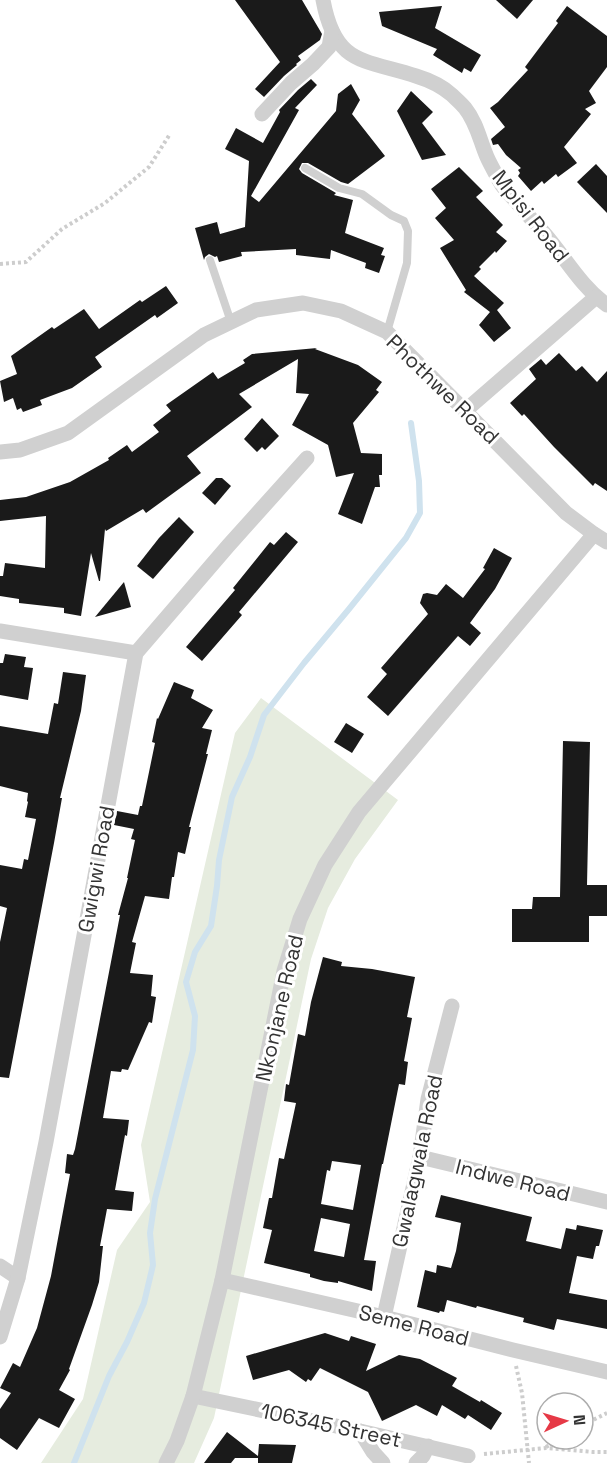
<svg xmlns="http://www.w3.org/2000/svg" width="607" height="1463" viewBox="0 0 607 1463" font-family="'Space Grotesk',sans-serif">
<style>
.grass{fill:#e6ecdf}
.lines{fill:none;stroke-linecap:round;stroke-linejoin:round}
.stream{stroke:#cfe2ee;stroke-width:6}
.building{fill:#1a1a1a;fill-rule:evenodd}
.path{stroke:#cdcdcd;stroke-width:4;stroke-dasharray:3 3;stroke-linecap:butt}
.lane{stroke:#d0d0d0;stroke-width:8}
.street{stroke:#d0d0d0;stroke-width:15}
.labels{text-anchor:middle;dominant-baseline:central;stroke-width:6;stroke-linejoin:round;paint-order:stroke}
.street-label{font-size:21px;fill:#333;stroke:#fff}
</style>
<rect width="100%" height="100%" fill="#fff"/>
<path class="grass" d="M261,698L398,800L355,859L328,908L311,959L214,1418L194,1463H41L83,1399L117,1250L150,1202L141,1145L235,733Z"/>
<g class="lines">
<path class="stream" d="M74,1463L109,1376L127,1342L144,1303L153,1265L150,1233L155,1199L193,1050L195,1016L186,982L195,952L211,926L217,886L219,860L232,797L250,757L264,715L304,663L349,609L406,538L420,513L419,481L411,423"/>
</g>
<g class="building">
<path d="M235,0H302L322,34L320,40L298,56L301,60L296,64L297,65L284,76L264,97L255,89L280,62Z"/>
<path d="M496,0H533L517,19Z"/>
<path d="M442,6L435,28L481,55L471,72L464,68L462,73L433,55L437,49L382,26L379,12Z"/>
<path d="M567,6L607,36V67L589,91L596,103L585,109L591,114L564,147L577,163L558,177L556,174L544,184L542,181L531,191L518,176L520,173L518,170L521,168L506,155L498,144L493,145L491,139L505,127L490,108L498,102L528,70L525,67L558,23L556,21Z"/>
<path d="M311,79L317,85L295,108L299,110L251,196L259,202L336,111L338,94L351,84L360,100L352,114L385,156L348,184L341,182L308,163H302L299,169L302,173L336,193L334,195L353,200L345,233L384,248L381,255L385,256L379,273L365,268L366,263L331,250L330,259L296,255V249L241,252L242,256L219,262L217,256L215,257L209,254L205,257L204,260L195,228L217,222L220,234L245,227L249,161L225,149L236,128L263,143L280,112L279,110L298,90Z"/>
<path d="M411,91L433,112L422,123L446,155L422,160L397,111Z"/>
<path d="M596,164L607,176V213L577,182Z"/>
<path d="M459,167L483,191L476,197L503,225L496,232L507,241L496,253L495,251L479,267L481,269L474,276L504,303L497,310L511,328L494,342L479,325L490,312L464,292L466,290L440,248L454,240L435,218L446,208L431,189Z"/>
<path d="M166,286L178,303L157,318L155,315L95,357L102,367L72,388L40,400L42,405L23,412L21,408L17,410L13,398L4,402L0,381L17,374L11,356L52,327L54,329L84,309L99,329L140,300L142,302Z"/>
<path d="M317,348L315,349L358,365L382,382L376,390L379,392L353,423L361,453L382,454V475H379L380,487H375L362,524L338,514L354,473L336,477L328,445L292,425L309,394L296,393L298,359L239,394L252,407L187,456L201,473L146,513L143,509L106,531L105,529L100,581H99L91,553L81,616L64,613V608L19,603V599L0,596V576H3L5,563L45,568L46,516L0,521V500L26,497L70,482L109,460L108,458L127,445L132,452L159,432L153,425L171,411L166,405L213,372L218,379L245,363L243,360L252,354Z"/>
<path d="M559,353L576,371L582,366L597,382L607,371V491L595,483L593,486L554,447L524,414L522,416L510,403L536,379L529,369L541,359L546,365Z"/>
<path d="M262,418L279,436L265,450L262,447L257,452L244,439Z"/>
<path d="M216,478H222L231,486L215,505L202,493Z"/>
<path d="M179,517L194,532L153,579L137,566L159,538Z"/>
<path d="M286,532L298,542L239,612L242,615L202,661L186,647L235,590L233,588L270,542L274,545Z"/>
<path d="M494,548L512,558L495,589L470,623L481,633L470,646L458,636L388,716L367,697L387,674L381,668L428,614L420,603L423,594L427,593L437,595L446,584L463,598L485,569L483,568Z"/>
<path d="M124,582L131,607L95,617Z"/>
<path d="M5,654L26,657L24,667L33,668L28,700L0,695V663H3Z"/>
<path d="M63,672L86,675L81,711L60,798H62L54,843L9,1078L0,1077V942L7,908L0,906V865L22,869L24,859L28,860L36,819L25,817L28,802L27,801L28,793L0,786V726L48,734L54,703L58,704Z"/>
<path d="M174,682L194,690L191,698L213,710L202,728L212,730L206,754H208L189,827H191L185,854L178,852L174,877H172L169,899L145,896L132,942L136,943L130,973L153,975L151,996L156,997L152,1023L149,1022L128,1070L122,1069L121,1072L111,1071L103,1118L129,1120L127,1136L125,1135L115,1190L134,1192L132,1211L107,1209L100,1246H103L99,1282L92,1305L69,1369L70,1370L59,1390L75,1399L59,1428L39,1418L17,1450L0,1438V1409L11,1393L0,1388L13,1363L20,1367L37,1328L51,1276L70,1174L65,1173L67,1154L73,1155L75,1149L120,915H118L128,878H127L135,840L131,839L134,829L114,825L117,811L138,815L140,806H142L155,743L152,742L157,718L158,719Z"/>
<path d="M346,723L364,734L352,753L334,742Z"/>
<path d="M563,741L590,742L587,885H607V916H589V942H512V909H532L533,897H560Z"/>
<path d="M323,957L342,962L341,966L372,969L415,977L407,1017L412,1018L404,1061L408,1062L405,1085L399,1084L383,1164H382L364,1260L376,1261L372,1291L338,1281V1283L324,1281L310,1277V1274L264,1263L272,1230L263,1228L269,1198H272L279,1158L284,1159L296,1103L284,1101L286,1084L289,1085L298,1034L305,1036L311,1002ZM332,1161L361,1165L353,1210L321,1204L327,1170L330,1171ZM321,1218L350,1224L344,1257L314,1251Z"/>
<path d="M441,1195L532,1217L526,1241L561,1249L566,1228L576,1230L577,1225L603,1230L599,1246H596L593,1259L577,1256L569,1293L607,1300V1329L557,1319L554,1330L523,1322L524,1318L477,1306L476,1308L447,1300L444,1312L440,1311L439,1313L417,1307L425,1270L436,1273L437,1265L451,1268L456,1251L461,1223L435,1217Z"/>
<path d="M325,1333L349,1341L351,1336L376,1344L366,1371L399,1355L420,1359L457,1378L452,1386L480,1402L481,1400L502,1413L491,1430L468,1415L465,1419L442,1405L437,1416L416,1405L382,1421L368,1392L320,1368L311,1381L308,1379L306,1382L289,1370L253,1380L246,1356Z"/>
<path d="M227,1432L258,1456L259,1444L296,1445L292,1463H258V1458H235L231,1463H204Z"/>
</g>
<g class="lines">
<g class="path">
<path d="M0,264L26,262L62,229L105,203L149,167L170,134"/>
<path d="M516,1366L522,1393L529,1463"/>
<path d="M583,1425L607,1413"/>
<path d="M546,1447L559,1439"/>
<path d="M484,1454L546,1448L593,1452H607"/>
</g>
<g class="lane">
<path d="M305,168L339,188L362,194L391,215L404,221L408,231L407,263L387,332"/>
<path d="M210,260L231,322"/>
</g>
<g class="street">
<path d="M323,0C335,65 363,59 416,76C429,80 442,86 452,95C456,99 461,103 465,108C477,123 480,141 487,157C491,166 496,174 500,182C503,188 509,194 514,199C524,211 534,222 544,233C565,257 581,287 607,305"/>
<path d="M262,114L291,83L313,64L329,47L332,31"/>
<path d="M466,410L596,297"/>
<path d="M0,452L20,450L68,433L204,335L231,322L256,310L303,303L341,311L387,332L566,513L594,534L607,542"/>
<path d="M0,631L136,653"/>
<path d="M420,1157L607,1202"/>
<path d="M0,1266L18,1278"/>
<path d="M222,1280L384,1317L513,1350L607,1372"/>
<path d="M384,1317L420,1157L428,1099L452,1006"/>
<path d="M0,1337L18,1278L46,1142L136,653L228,546L307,458"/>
<path d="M193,1396L360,1431L468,1456"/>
<path d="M360,1431L373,1452L383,1463"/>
<path d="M166,1463L177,1441L193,1396L222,1280L284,971L300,919L325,865L359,812L594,534"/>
<path d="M416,1463L423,1456L428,1446"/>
</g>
</g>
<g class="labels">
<g class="street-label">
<text transform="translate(531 216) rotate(52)">Mpisi Road</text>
<text transform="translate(443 389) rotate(44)">Phothwe Road</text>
<text transform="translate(96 869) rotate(-80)">Gwigwi Road</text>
<text transform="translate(279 1008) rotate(-77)">Nkonjane Road</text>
<text transform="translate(417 1161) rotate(-78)">Gwalagwala Road</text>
<text transform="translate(513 1180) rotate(14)">Indwe Road</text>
<text transform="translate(414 1325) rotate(14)">Seme Road</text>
<text transform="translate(331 1425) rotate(12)">106345 Street</text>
</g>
</g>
<g transform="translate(565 1421) rotate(86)"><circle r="28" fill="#ffffff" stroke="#adadad" stroke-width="1.5"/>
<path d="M0-4.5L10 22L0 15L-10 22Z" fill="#e63946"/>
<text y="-9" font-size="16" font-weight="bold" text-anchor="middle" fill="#333333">N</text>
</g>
</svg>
